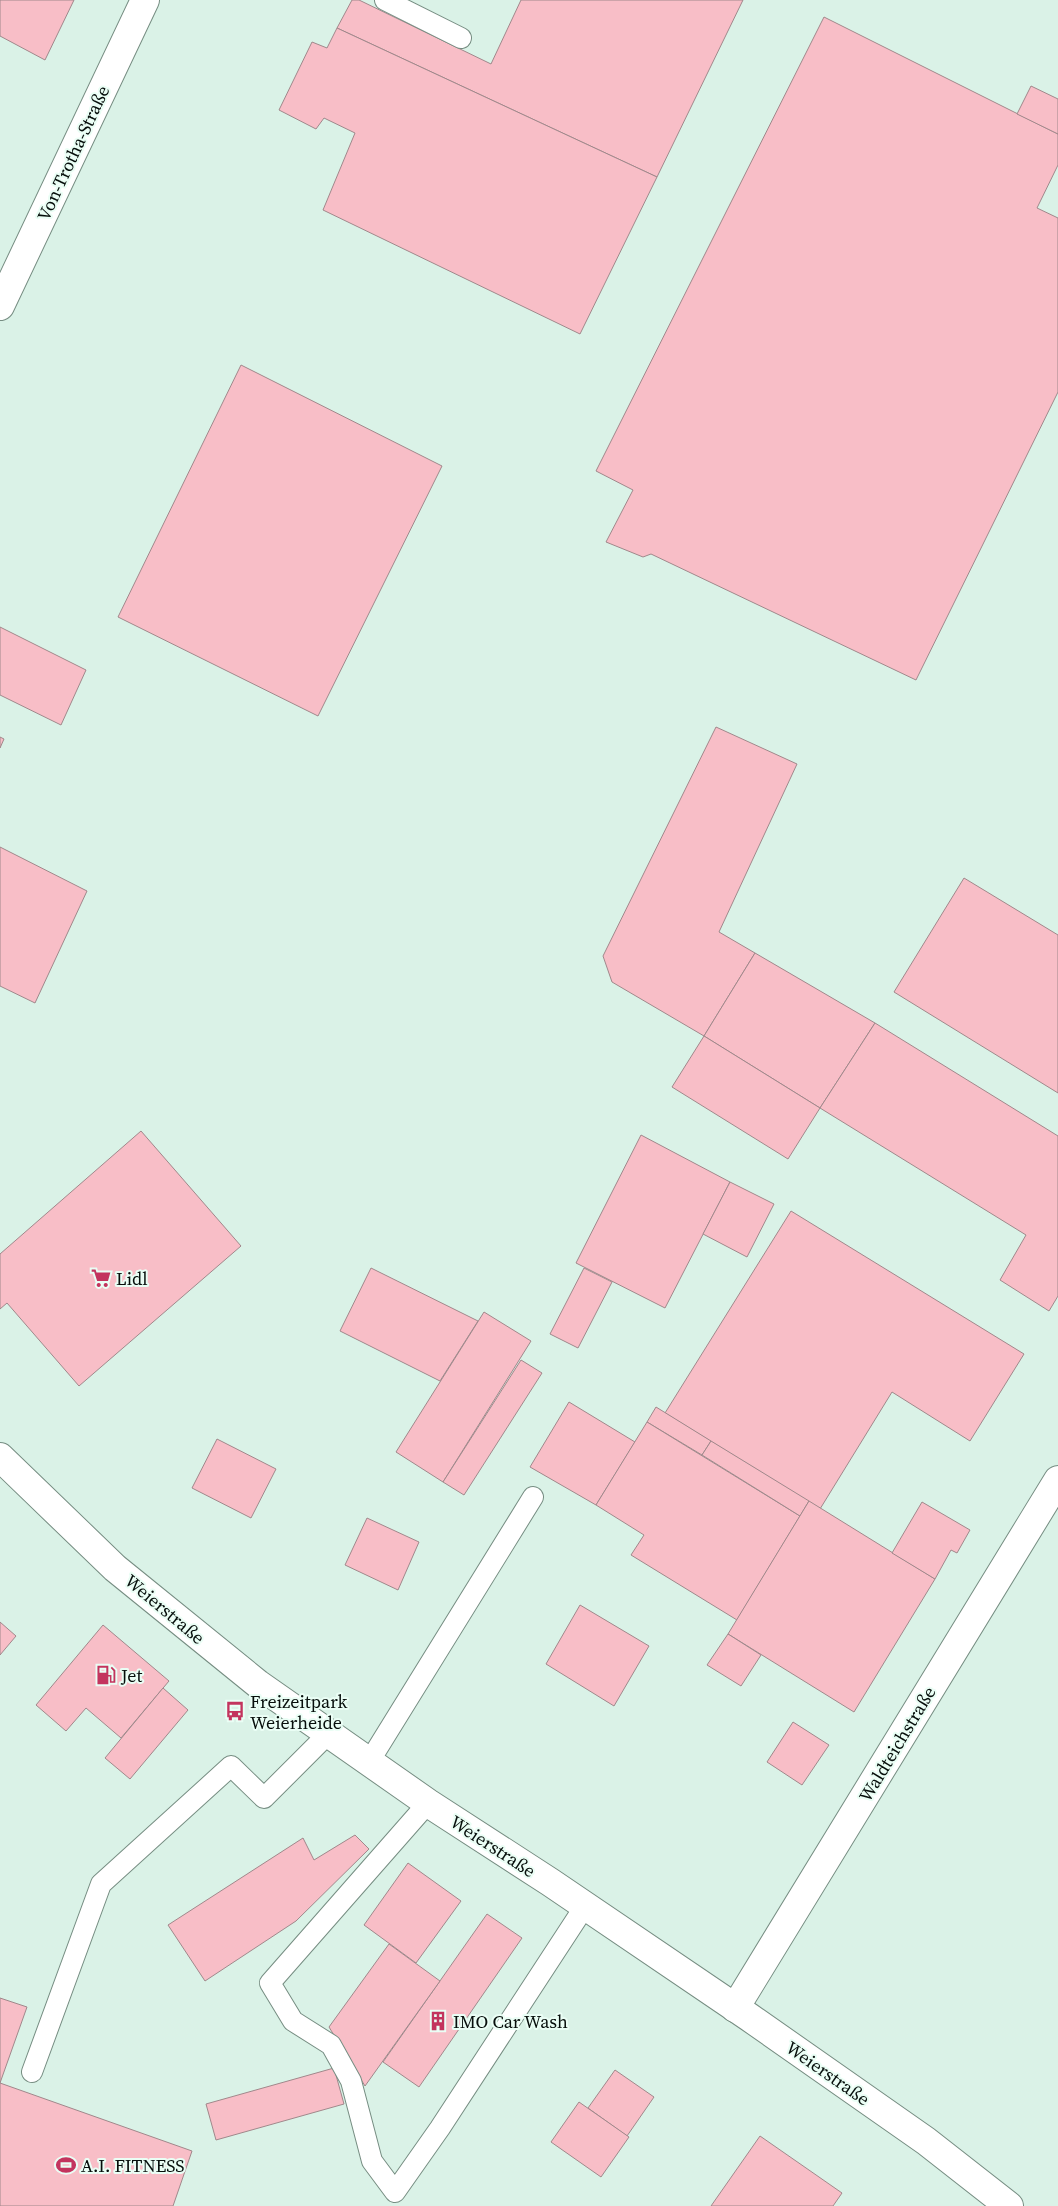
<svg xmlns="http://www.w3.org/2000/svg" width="1058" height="2206" viewBox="0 0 1058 2206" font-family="'Source Serif 4',serif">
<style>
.building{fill:#f8bec7;stroke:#a0888b}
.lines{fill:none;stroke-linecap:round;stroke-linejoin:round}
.lane-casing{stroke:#768d82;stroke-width:22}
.street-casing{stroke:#768d82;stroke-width:30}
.secondary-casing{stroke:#768d82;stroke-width:30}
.lane{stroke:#fff;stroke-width:20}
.street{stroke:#fff;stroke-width:28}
.secondary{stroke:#fff;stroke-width:28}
.labels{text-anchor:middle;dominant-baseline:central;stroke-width:4;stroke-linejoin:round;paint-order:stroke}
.street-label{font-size:18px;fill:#060e0b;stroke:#eafef5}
.poi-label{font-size:18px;fill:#060e0b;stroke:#eafef5;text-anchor:start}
</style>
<rect width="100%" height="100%" fill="#daf2e7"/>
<g class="building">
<path d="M0,0H74L45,60L0,36Z"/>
<path d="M352,0H359L491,64L521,0H743L657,177L337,28Z"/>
<path d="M824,17L1058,134V165L1037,208L1058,218V392L916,680L651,554L643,557L606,542L633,490L596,471Z"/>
<path d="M337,28L657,177L580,334L323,210L355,133L324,118L316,129L279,110L312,42L327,48Z"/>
<path d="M1031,86L1058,99V134L1017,114Z"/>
<path d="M241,365L442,466L318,716L118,617Z"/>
<path d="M0,627L86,670L61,725L0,695Z"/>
<path d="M716,727L797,764L719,932L755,953L704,1036L612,982L603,956Z"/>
<path d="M0,737L4,739L0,748Z"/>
<path d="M0,847L87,891L35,1003L0,986Z"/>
<path d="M964,878L1058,935V1093L894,992Z"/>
<path d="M755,953L875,1023L820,1108L704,1036Z"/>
<path d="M875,1023L1058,1136V1296L1049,1311L1000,1280L1026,1235L820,1108Z"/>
<path d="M704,1036L820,1108L788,1159L672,1087Z"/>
<path d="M141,1131L241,1246L79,1386L7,1303L0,1309V1254Z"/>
<path d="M641,1135L730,1182L665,1308L576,1263Z"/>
<path d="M730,1182L774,1204L747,1257L703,1234Z"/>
<path d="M791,1211L1024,1354L970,1441L892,1392L820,1509L665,1413Z"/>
<path d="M371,1268L478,1321L440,1381L340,1331Z"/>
<path d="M584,1268L612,1282L578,1348L550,1334Z"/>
<path d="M484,1312L531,1341L443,1482L396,1452Z"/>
<path d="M521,1360L542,1373L464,1495L443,1482Z"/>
<path d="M569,1402L635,1442L596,1505L530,1467Z"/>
<path d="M656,1407L711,1441L702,1455L647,1422Z"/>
<path d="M647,1422L800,1516L737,1620L631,1555L644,1535L596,1505Z"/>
<path d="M217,1439L276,1469L251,1518L192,1488Z"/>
<path d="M711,1441L809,1501L800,1516L702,1455Z"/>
<path d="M809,1501L935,1579L854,1712L728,1634Z"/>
<path d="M922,1502L970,1530L957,1553L951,1550L935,1579L892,1553Z"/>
<path d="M367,1518L419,1542L398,1590L345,1565Z"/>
<path d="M580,1605L649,1646L614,1706L546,1664Z"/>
<path d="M0,1622L16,1636L0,1655Z"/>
<path d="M103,1625L169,1681L121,1738L86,1708L66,1731L36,1705Z"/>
<path d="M728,1634L761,1655L741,1686L707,1665Z"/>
<path d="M163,1688L188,1710L130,1779L105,1758Z"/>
<path d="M793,1722L829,1745L802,1785L767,1762Z"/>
<path d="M355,1835L369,1849L296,1921L205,1981L168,1925L303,1838L314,1860Z"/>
<path d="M408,1863L461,1901L416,1963L364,1925Z"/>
<path d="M487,1914L522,1938L419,2087L383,2062Z"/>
<path d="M389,1944L440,1981L365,2086L329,2027Z"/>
<path d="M0,1998L27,2007L0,2083L192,2151L173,2206H0Z"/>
<path d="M334,2068L344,2104L216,2140L206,2104Z"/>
<path d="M615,2070L654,2097L627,2136L588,2108Z"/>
<path d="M579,2102L629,2137L601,2177L551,2142Z"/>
<path d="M760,2136L842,2193L833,2206H711Z"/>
</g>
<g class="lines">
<defs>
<g id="lane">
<path d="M385,0L461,38"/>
<path d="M369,1762L533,1497"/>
<path d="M428,1803L270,1983L293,2021L331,2045L351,2081L372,2161L395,2192L440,2128L585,1906"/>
<path d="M32,2072L101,1884L231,1766L264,1798L328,1734"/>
</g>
<path id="street" d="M735,2008L1058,1480"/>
<g id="secondary">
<path d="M0,306L145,0"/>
<path d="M0,1457L115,1568L258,1684L428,1803L550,1882L749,2017L926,2141L1009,2206"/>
</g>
</defs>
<use href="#lane" class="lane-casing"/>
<use href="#street" class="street-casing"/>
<use href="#secondary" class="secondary-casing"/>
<use href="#lane" class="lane"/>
<use href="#street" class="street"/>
<use href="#secondary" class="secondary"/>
</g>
<defs>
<symbol id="supermarket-bare" viewBox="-9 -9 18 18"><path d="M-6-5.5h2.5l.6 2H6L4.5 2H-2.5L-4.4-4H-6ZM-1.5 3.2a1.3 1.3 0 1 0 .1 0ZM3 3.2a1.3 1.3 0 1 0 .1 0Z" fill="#c3345e" stroke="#eafef5" stroke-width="2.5" paint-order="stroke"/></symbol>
<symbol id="fuel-bare" viewBox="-9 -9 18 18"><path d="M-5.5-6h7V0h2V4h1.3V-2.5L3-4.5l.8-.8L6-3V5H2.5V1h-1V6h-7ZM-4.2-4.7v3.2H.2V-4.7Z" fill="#c3345e" stroke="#eafef5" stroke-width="2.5" paint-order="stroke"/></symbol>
<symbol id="bus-bare" viewBox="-9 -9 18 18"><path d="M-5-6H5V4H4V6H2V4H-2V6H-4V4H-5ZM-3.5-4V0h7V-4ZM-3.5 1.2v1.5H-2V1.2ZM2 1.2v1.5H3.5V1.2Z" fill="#c3345e" stroke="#eafef5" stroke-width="2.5" paint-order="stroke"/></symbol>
<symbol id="building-bare" viewBox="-9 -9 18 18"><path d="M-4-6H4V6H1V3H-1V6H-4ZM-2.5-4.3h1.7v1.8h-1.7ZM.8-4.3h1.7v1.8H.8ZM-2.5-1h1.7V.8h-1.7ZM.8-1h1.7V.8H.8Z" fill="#c3345e" stroke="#eafef5" stroke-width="2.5" paint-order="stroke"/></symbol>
<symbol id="stadium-bare" viewBox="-9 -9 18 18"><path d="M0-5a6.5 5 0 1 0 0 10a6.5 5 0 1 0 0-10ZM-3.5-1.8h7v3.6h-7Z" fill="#c3345e" stroke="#eafef5" stroke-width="2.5" paint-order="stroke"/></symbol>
</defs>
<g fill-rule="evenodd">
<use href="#supermarket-bare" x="87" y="1264" width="28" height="28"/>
<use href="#fuel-bare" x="92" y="1661" width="28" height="28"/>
<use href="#bus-bare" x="221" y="1697" width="28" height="28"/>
<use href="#building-bare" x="424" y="2007" width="28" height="28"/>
<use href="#stadium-bare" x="52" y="2151" width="28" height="28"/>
</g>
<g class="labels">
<g class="street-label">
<text transform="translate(73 153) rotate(-65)">Von-Trotha-Straße</text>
<text transform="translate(165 1609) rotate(40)">Weierstraße</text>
<text transform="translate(897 1744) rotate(-59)">Waldteichstraße</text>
<text transform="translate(493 1846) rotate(33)">Weierstraße</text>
<text transform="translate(828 2073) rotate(35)">Weierstraße</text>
</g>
<g class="poi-label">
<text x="116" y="1278">Lidl</text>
<text x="121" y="1675">Jet</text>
<text x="250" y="1701">Freizeitpark<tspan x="250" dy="21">Weierheide</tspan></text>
<text x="453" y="2021">IMO Car Wash</text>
<text x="81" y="2165">A.I. FITNESS</text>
</g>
</g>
</svg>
